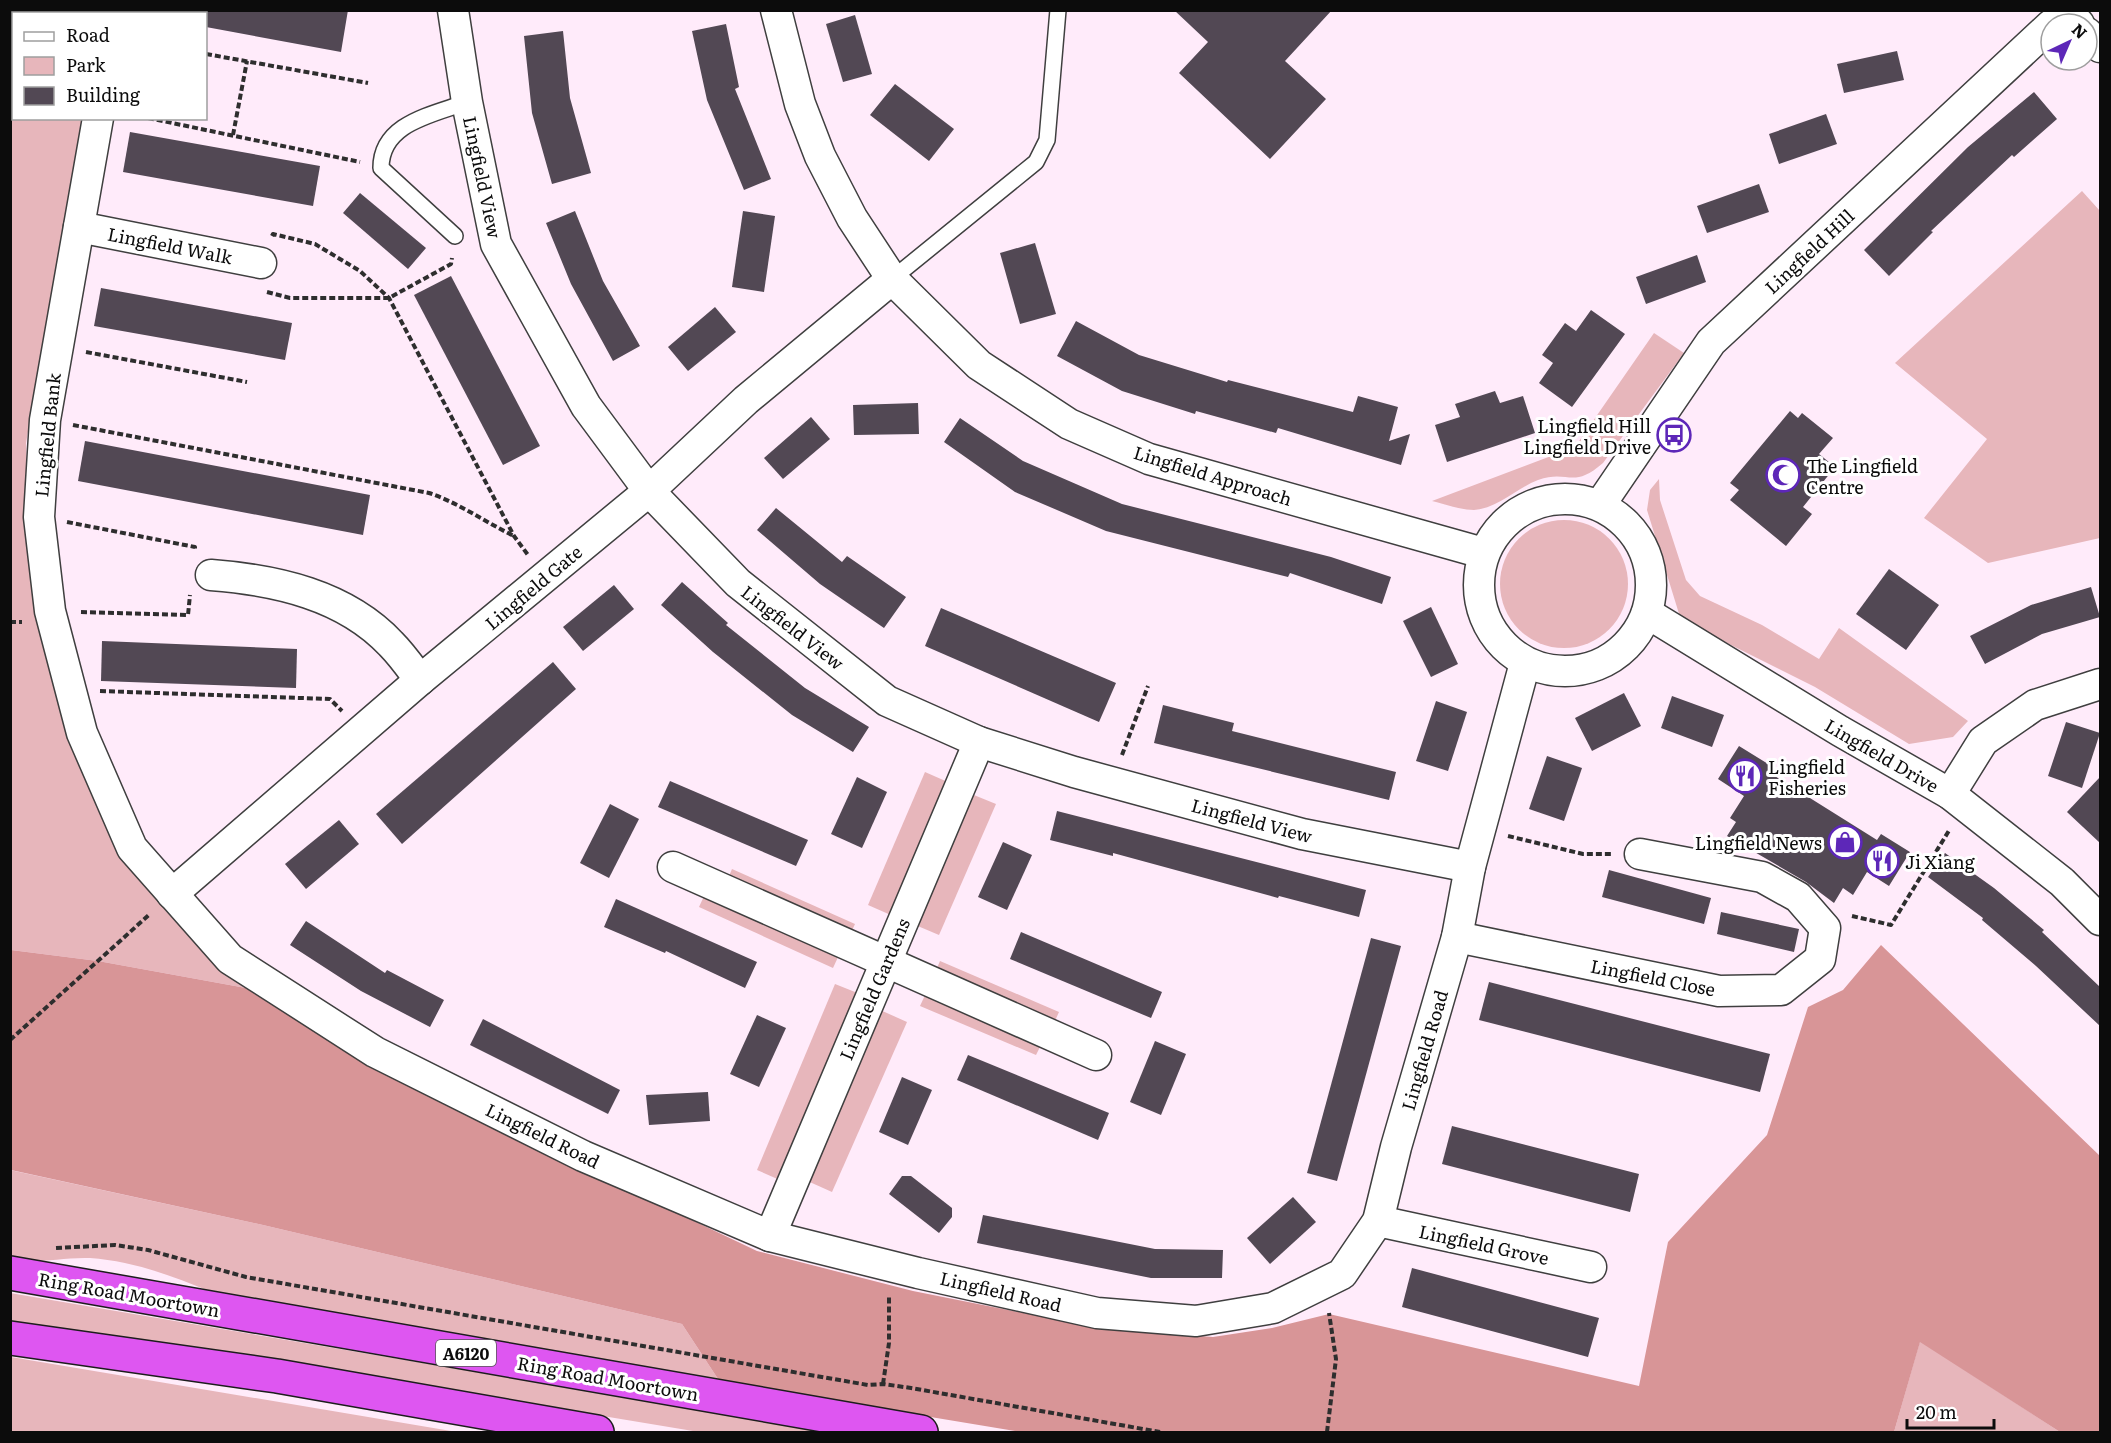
<svg xmlns="http://www.w3.org/2000/svg" width="2111" height="1443" viewBox="0 0 2111 1443" font-family="Literata,serif">
<style>
.green{fill:#e7b6bb}
.forest{fill:#d89597}
.building{fill:#524854}
.lines{fill:none;stroke-linecap:round;stroke-linejoin:round}
.lane-casing{stroke:#3f3f3f;stroke-width:18}
.street-casing{stroke:#3f3f3f;stroke-width:33}
.highway-casing{stroke:#1d1d1d;stroke-width:36}
.path{stroke:#2e2e2e;stroke-width:4;stroke-dasharray:6 3;stroke-linecap:butt}
.lane{stroke:#fff;stroke-width:15}
.street{stroke:#fff;stroke-width:30}
.highway{stroke:#de56f1;stroke-width:33}
.labels{text-anchor:middle;dominant-baseline:central;stroke-width:6;stroke-linejoin:round;paint-order:stroke}
.shield{fill:#fff;stroke:#555;stroke-width:1.5}
.shield-label{font-size:16px;font-weight:bold;fill:#0c0c0c}
.street-label{font-size:18px;fill:#0c0c0c;stroke:#fff}
.poi-label{font-size:18px;fill:#0c0c0c;stroke:#fff;text-anchor:start}
</style>
<rect width="100%" height="100%" fill="#ffebfa"/>
<g class="green">
<path d="M11,11H103L102,14H14V118L83,119L26,443L29,516L69,736L114,846L212,957L246,988L98,961L11,950Z"/>
<path d="M2082,191L2100,211V538L1988,563L1924,518L1987,439L1895,363Z"/>
<path d="M1654,333L1684,353L1603,463C1572,490 1569,469 1538,480C1517,488 1496,509 1474,510C1461,510 1445,504 1432,501L1575,447Z"/>
<path d="M1659,479L1660,500L1686,580L1700,596L1762,625L1819,659L1839,628L1968,721L1953,737L1909,744L1815,687L1691,625L1680,617L1647,510L1650,490Z"/>
<circle cx="1564" cy="584" r="64"/>
<path d="M925,772L950,783L893,916L868,905Z"/>
<path d="M969,793L996,804L939,935L913,924Z"/>
<path d="M732,869L855,924L850,935L727,881Z"/>
<path d="M705,894L839,955L833,968L699,907Z"/>
<path d="M940,961L1059,1012L1054,1023L935,973Z"/>
<path d="M835,984L860,994L782,1181L757,1170Z"/>
<path d="M926,993L1042,1043L1036,1055L920,1006Z"/>
<path d="M878,1009L907,1022L832,1192L803,1179Z"/>
<path d="M10,1170L263,1225L682,1324L720,1382L211,1292C173,1276 133,1261 90,1258C63,1257 38,1264 11,1260Z"/>
<path d="M10,1293L717,1413L828,1432H699L351,1374L11,1324Z"/>
<path d="M1920,1341L2060,1432H1894Z"/>
<path d="M10,1357H11L457,1432H11Z"/>
</g>
<path class="forest" d="M1881,945L2100,1156V1432H2060L1920,1342L1894,1432H1021L720,1382L682,1324L263,1225L11,1170V950L98,961L246,988L366,1065L757,1251L913,1291L1098,1328L1213,1337L1272,1328L1329,1314L1639,1386L1668,1242L1767,1135L1808,1007L1843,990Z"/>
<g class="building">
<path d="M181,10H348L341,52L206,27V14H181Z"/>
<path d="M1174,10H1332L1285,61L1326,99L1270,159L1179,73L1208,42Z"/>
<path d="M855,15L872,74L843,82L826,24Z"/>
<path d="M726,24L739,87L735,89L771,179L744,190L707,100L692,31Z"/>
<path d="M563,31L570,98L591,173L552,184L532,113L524,36Z"/>
<path d="M1897,51L1904,80L1844,93L1837,64Z"/>
<path d="M895,84L954,129L929,161L870,115Z"/>
<path d="M2034,92L2057,119L2014,157L2012,155L1931,231L1933,232L1889,276L1864,250L1968,147Z"/>
<path d="M1826,114L1837,144L1779,164L1769,134Z"/>
<path d="M130,132L320,166L313,206L123,172Z"/>
<path d="M1759,184L1769,212L1707,233L1697,206Z"/>
<path d="M360,193L426,248L408,269L343,213Z"/>
<path d="M575,211L603,281L640,346L613,361L571,284L546,223Z"/>
<path d="M743,211L775,216L764,292L732,287Z"/>
<path d="M1035,243L1056,314L1020,324L1000,253Z"/>
<path d="M1697,255L1706,282L1646,304L1636,277Z"/>
<path d="M451,276L540,446L503,465L414,295Z"/>
<path d="M101,288L292,323L285,360L94,326Z"/>
<path d="M715,307L736,332L688,371L668,347Z"/>
<path d="M1591,310L1625,334L1572,407L1539,383L1553,363L1542,355L1565,323L1576,331Z"/>
<path d="M1076,321L1139,355L1227,382L1228,380L1353,412L1358,396L1398,407L1389,441L1410,434L1401,465L1278,428L1276,433L1196,411L1195,414L1122,391L1057,356Z"/>
<path d="M1495,391L1500,403L1523,396L1535,433L1447,462L1435,425L1460,417L1455,404Z"/>
<path d="M918,403L919,434L854,435L853,405Z"/>
<path d="M1790,411L1798,418L1802,413L1833,438L1819,454L1835,467L1803,507L1812,514L1786,546L1730,500L1739,490L1730,483Z"/>
<path d="M811,417L830,439L783,479L764,458Z"/>
<path d="M960,418L1023,461L1122,504L1331,557L1391,577L1382,604L1290,573L1288,577L1106,531L1015,492L944,442Z"/>
<path d="M85,441L370,495L363,535L78,481Z"/>
<path d="M776,508L842,562L847,556L906,597L884,628L820,584L757,530Z"/>
<path d="M1889,569L1939,605L1906,650L1856,614Z"/>
<path d="M682,582L728,623L726,625L805,688L869,727L853,752L792,715L713,652L661,605Z"/>
<path d="M614,585L634,609L583,651L563,627Z"/>
<path d="M2091,587L2100,617L2042,634L1985,664L1970,636L2031,605Z"/>
<path d="M1431,607L1458,664L1431,677L1403,621Z"/>
<path d="M941,608L1116,683L1099,722L925,646Z"/>
<path d="M102,641L297,649L296,688L101,681Z"/>
<path d="M553,662L576,689L402,844L376,814Z"/>
<path d="M1624,693L1641,726L1592,751L1575,718Z"/>
<path d="M1672,696L1724,715L1712,747L1661,728Z"/>
<path d="M1436,701L1467,712L1448,771L1416,761Z"/>
<path d="M1163,705L1234,723L1232,731L1396,772L1389,800L1154,743Z"/>
<path d="M2066,722L2100,733L2082,788L2048,776Z"/>
<path d="M1739,746L1773,767L1770,773L1877,840L1881,834L1910,852L1889,886L1867,872L1853,895L1843,888L1834,903L1806,882L1727,836L1736,822L1730,818L1744,796L1718,779Z"/>
<path d="M1547,756L1582,768L1564,821L1529,809Z"/>
<path d="M857,777L887,792L862,848L831,834Z"/>
<path d="M2100,777V843L2067,812Z"/>
<path d="M670,781L808,840L796,866L658,807Z"/>
<path d="M610,804L639,819L609,878L580,863Z"/>
<path d="M1057,811L1366,890L1359,917L1279,896L1278,898L1113,853V856L1050,840Z"/>
<path d="M339,820L359,844L306,889L285,864Z"/>
<path d="M1003,842L1032,855L1007,910L978,897Z"/>
<path d="M1945,853L1994,888L2044,930L2042,932L2100,987V1026L2036,966L1982,920L1983,918L1928,877Z"/>
<path d="M1609,870L1711,898L1704,924L1602,897Z"/>
<path d="M616,899L757,962L745,988L666,951L665,953L604,927Z"/>
<path d="M1721,912L1799,929L1794,952L1717,934Z"/>
<path d="M306,921L385,973L387,970L444,1000L430,1027L361,991L290,945Z"/>
<path d="M1021,932L1162,992L1151,1018L1010,959Z"/>
<path d="M1371,938L1401,946L1337,1181L1307,1173Z"/>
<path d="M1489,982L1770,1054L1760,1092L1479,1020Z"/>
<path d="M757,1015L786,1028L759,1087L730,1074Z"/>
<path d="M483,1019L620,1090L608,1114L470,1045Z"/>
<path d="M1155,1041L1186,1054L1161,1115L1130,1102Z"/>
<path d="M968,1055L1109,1113L1098,1140L957,1080Z"/>
<path d="M902,1077L932,1090L908,1145L879,1132Z"/>
<path d="M708,1092L710,1121L649,1125L646,1095Z"/>
<path d="M1452,1126L1639,1174L1630,1212L1442,1164Z"/>
<path d="M902,1176H911L952,1208V1217L939,1233L889,1194Z"/>
<path d="M1293,1197L1316,1222L1270,1264L1247,1238Z"/>
<path d="M983,1215L1155,1249L1223,1250L1222,1278H1151L977,1243Z"/>
<path d="M1412,1268L1599,1318L1588,1357L1402,1307Z"/>
</g>
<g class="lines">
<defs>
<g id="lane">
<path d="M455,236L381,168C381,123 432,115 467,102"/>
<path d="M892,279L1036,162L1047,140L1058,10"/>
</g>
<g id="street">
<path d="M453,10L467,102L496,244L586,406L649,491L738,583L887,701L979,742L1074,772L1302,834L1470,867"/>
<path d="M776,10L800,104L820,156L852,218L892,279L979,365L1069,424L1149,459L1483,553"/>
<path d="M2066,10L2079,24"/>
<path d="M118,14L119,10"/>
<path d="M2087,33L2100,47"/>
<path d="M98,118L45,420L39,517L50,611L82,733L132,848L230,959L375,1052L583,1156L770,1236L918,1273L1097,1313L1196,1321L1273,1308L1342,1274L1378,1221L1396,1147L1457,937L1470,867L1525,663"/>
<path d="M79,227L261,263"/>
<circle cx="1565" cy="585" r="86"/>
<path d="M1600,505L1711,342L2051,25"/>
<path d="M211,575C276,580 345,595 391,644C402,655 411,668 420,680"/>
<path d="M1647,613L1840,731L1950,794L2062,882L2100,920"/>
<path d="M1950,794L1983,741L2035,705L2100,684"/>
<path d="M673,867L1096,1055"/>
<path d="M172,894L420,680L649,491L746,400L892,279"/>
<path d="M1457,937L1719,991L1781,990L1820,959L1825,928L1798,897L1762,877L1640,854"/>
<path d="M1378,1221L1591,1267"/>
<path d="M770,1236L979,742"/>
</g>
<g id="highway">
<path d="M10,1273L921,1432"/>
<path d="M10,1338L277,1376L597,1432"/>
</g>
</defs>
<use href="#lane" class="lane-casing"/>
<use href="#street" class="street-casing"/>
<use href="#highway" class="highway-casing"/>
<g class="path">
<path d="M206,54L368,83"/>
<path d="M148,118L360,162"/>
<path d="M233,135L247,61"/>
<path d="M272,236L273,234L315,244L360,271L389,298L514,536L528,555"/>
<path d="M267,292L290,298H389L451,264L452,258"/>
<path d="M86,352L247,382"/>
<path d="M73,425L429,493C459,503 485,522 514,536"/>
<path d="M67,522L195,547V550"/>
<path d="M81,612L188,615L190,595"/>
<path d="M10,622H22"/>
<path d="M100,691L330,699L342,711"/>
<path d="M1122,755L1148,686"/>
<path d="M1508,836L1583,854H1612"/>
<path d="M1852,916L1891,925L1950,829"/>
<path d="M10,1040L150,914"/>
<path d="M56,1248L115,1245L148,1250L246,1277L868,1385L883,1384L911,1388L1160,1432"/>
<path d="M883,1384L889,1343V1295"/>
<path d="M1327,1432L1336,1359L1329,1313"/>
</g>
<use href="#lane" class="lane"/>
<use href="#street" class="street"/>
<use href="#highway" class="highway"/>
</g>
<defs>
<symbol id="bus-ring" viewBox="-11 -11 22 22"><circle r="9.5" fill="#fff" stroke="#5d27b8" stroke-width="1.5"/><path d="M-5-6H5V4H4V6H2V4H-2V6H-4V4H-5ZM-3.5-4V0h7V-4ZM-3.5 1.2v1.5H-2V1.2ZM2 1.2v1.5H3.5V1.2Z" fill="#5d27b8"/></symbol>
<symbol id="mosque-ring" viewBox="-11 -11 22 22"><circle r="9.5" fill="#fff" stroke="#5d27b8" stroke-width="1.5"/><path d="M3.5-4.9A6 6 0 1 0 3.5 4.9A5 5 0 1 1 3.5-4.9Z" fill="#5d27b8"/></symbol>
<symbol id="restaurant-ring" viewBox="-11 -11 22 22"><circle r="9.5" fill="#fff" stroke="#5d27b8" stroke-width="1.5"/><path d="M-5-6h1v4h1v-4h1v4h1v-4h1v5L-1.5 .5V6h-2V.5L-5-1ZM5-6V6H3V1.5H1.5Q1.5-4 5-6Z" fill="#5d27b8"/></symbol>
<symbol id="shop-ring" viewBox="-11 -11 22 22"><circle r="9.5" fill="#fff" stroke="#5d27b8" stroke-width="1.5"/><path d="M-5-2.5h2.3a2.7 3.5 0 0 1 5.4 0H5L5.5 6h-11ZM-1.5-2.5h3a1.5 2.3 0 0 0-3 0Z" fill="#5d27b8"/></symbol>
</defs>
<g fill-rule="evenodd">
<use href="#bus-ring" x="1655" y="416" width="38" height="38"/>
<use href="#mosque-ring" x="1764" y="456" width="38" height="38"/>
<use href="#restaurant-ring" x="1726" y="757" width="38" height="38"/>
<use href="#shop-ring" x="1826" y="823" width="38" height="38"/>
<use href="#restaurant-ring" x="1863" y="842" width="38" height="38"/>
</g>
<g class="labels">
<rect class="shield" x="436" y="1340" width="60" height="26" rx="4.5"/>
<g class="shield-label">
<text x="466" y="1353">A6120</text>
</g>
<g class="street-label">
<text transform="translate(483 177) rotate(78)">Lingfield View</text>
<text transform="translate(170 245) rotate(11)">Lingfield Walk</text>
<text transform="translate(1809 251) rotate(-43)">Lingfield Hill</text>
<text transform="translate(47 435) rotate(-84)">Lingfield Bank</text>
<text transform="translate(1213 475) rotate(17)">Lingfield Approach</text>
<text transform="translate(533 587) rotate(-40)">Lingfield Gate</text>
<text transform="translate(793 627) rotate(38)">Lingfield View</text>
<text transform="translate(1882 755) rotate(30)">Lingfield Drive</text>
<text transform="translate(1252 820) rotate(15)">Lingfield View</text>
<text transform="translate(1653 977) rotate(11)">Lingfield Close</text>
<text transform="translate(874 989) rotate(-67)">Lingfield Gardens</text>
<text transform="translate(1424 1050) rotate(-74)">Lingfield Road</text>
<text transform="translate(543 1135) rotate(26)">Lingfield Road</text>
<text transform="translate(1484 1244) rotate(12)">Lingfield Grove</text>
<text transform="translate(1001 1291) rotate(13)">Lingfield Road</text>
<text transform="translate(129 1294) rotate(10)">Ring Road Moortown</text>
<text transform="translate(608 1378) rotate(10)">Ring Road Moortown</text>
</g>
<g class="poi-label">
<text x="1651" y="425" text-anchor="end">Lingfield Hill<tspan x="1651" dy="21">Lingfield Drive</tspan></text>
<text x="1806" y="465">The Lingfield<tspan x="1806" dy="21">Centre</tspan></text>
<text x="1768" y="766">Lingfield<tspan x="1768" dy="21">Fisheries</tspan></text>
<text x="1822" y="842" text-anchor="end">Lingfield News</text>
<text x="1905" y="861">Ji Xiang</text>
</g>
</g>
<rect width="2111" height="1443" fill="none" stroke="#0c0c0c" stroke-width="24"/>
<rect x="12" y="12" width="195" height="108" fill="#ffffff" stroke="#9e9e9e" stroke-width="1.5"/>
<rect x="24" y="32" width="30" height="9" fill="#ffffff" stroke="#9e9e9e" stroke-width="1.5"/>
<text x="66" y="42" font-size="18" fill="#0c0c0c">Road</text>
<rect x="24" y="57" width="30" height="18" fill="#e7b6bb" stroke="#9e9e9e" stroke-width="1.5"/>
<text x="66" y="72" font-size="18" fill="#0c0c0c">Park</text>
<rect x="24" y="87" width="30" height="18" fill="#524854" stroke="#9e9e9e" stroke-width="1.5"/>
<text x="66" y="102" font-size="18" fill="#0c0c0c">Building</text>
<g transform="translate(2069 42) rotate(44)"><circle r="28" fill="#ffffff" stroke="#9e9e9e" stroke-width="1.5"/>
<path d="M0-4.5L10 22L0 15L-10 22Z" fill="#5d27b8"/>
<text y="-9" font-size="16" font-weight="bold" text-anchor="middle" fill="#0c0c0c">N</text>
</g>
<path d="M1907 1419v9h87v-9" fill="none" stroke="#0c0c0c" stroke-width="3"/>
<text x="1916" y="1419" font-size="18" fill="#0c0c0c" stroke="#ffffff" stroke-width="4.5" paint-order="stroke">20 m</text>
</svg>
